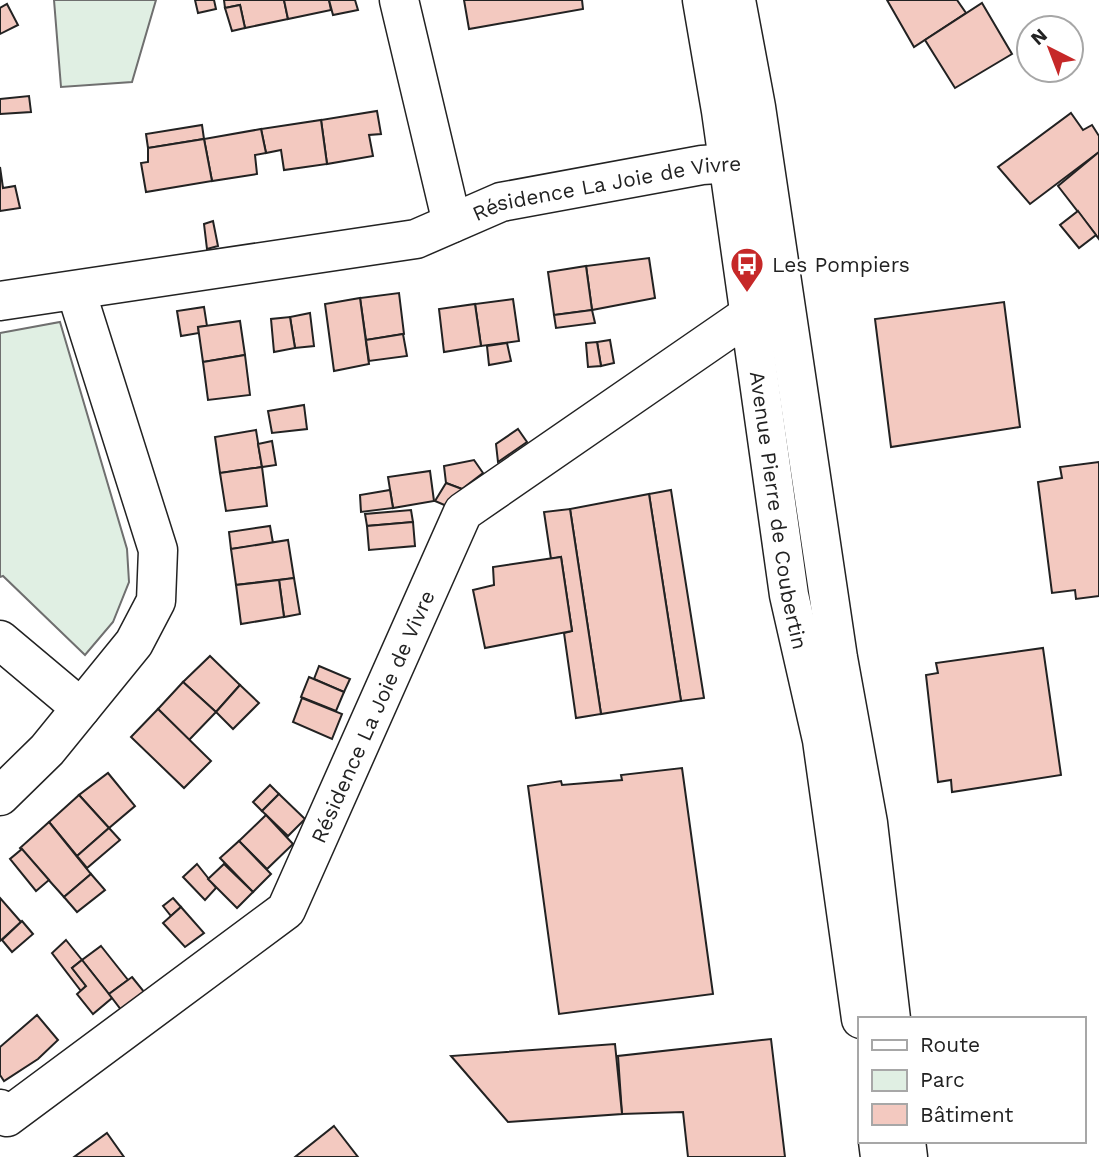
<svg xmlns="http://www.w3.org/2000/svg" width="1099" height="1157" viewBox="0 0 1099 1157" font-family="'Work Sans',sans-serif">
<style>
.green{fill:#e0efe3;stroke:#6f6f6f;stroke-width:2}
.building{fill:#f3c9c0;stroke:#222;stroke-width:2}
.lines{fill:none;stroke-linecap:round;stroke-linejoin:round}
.minor-casing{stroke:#222;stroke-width:41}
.major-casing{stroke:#222;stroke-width:41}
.minor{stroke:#fff;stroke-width:38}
.major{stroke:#fff;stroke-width:38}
.labels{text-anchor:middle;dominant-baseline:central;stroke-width:5;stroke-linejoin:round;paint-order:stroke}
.street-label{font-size:21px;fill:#222;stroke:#fff}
.poi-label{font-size:21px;fill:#222;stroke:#fff;text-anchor:start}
</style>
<rect width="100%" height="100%" fill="#fff"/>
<g class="green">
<path d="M54,0H156L132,82L61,87Z"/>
<path d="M60,322L127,549L129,582L113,622L85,655L3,576L0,577V333Z"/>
</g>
<g class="building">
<path d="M195,0H214L216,9L198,13Z"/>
<path d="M224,0H284L288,19L245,28L240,5L225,8Z"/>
<path d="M284,0H329L331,10L288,19Z"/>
<path d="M329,0H355L358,10L333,15Z"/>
<path d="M464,0H582L583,9L469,29Z"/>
<path d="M887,0H957L966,13L914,47Z"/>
<path d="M982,3L1012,54L955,88L925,40Z"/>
<path d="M7,4L18,25L0,34V8Z"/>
<path d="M240,5L245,28L232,31L225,8Z"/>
<path d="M29,96L31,112L0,114V99Z"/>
<path d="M377,111L381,134L369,135L373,156L327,164L321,120Z"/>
<path d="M1071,113L1083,130L1092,125L1099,136V152L1030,204L998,167Z"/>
<path d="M321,120L327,164L284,170L281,150L266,153L261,129Z"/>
<path d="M202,125L204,139L148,148L146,134Z"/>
<path d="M261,129L266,153L255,155L257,174L212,181L204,139Z"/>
<path d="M204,139L212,181L146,192L141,163L148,162V148Z"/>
<path d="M1099,152V239L1058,186Z"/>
<path d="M0,167L3,188L15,186L20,208L0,211Z"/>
<path d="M1078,211L1096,235L1079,248L1060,225Z"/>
<path d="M213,221L218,246L207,249L204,224Z"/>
<path d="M649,258L655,298L592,310L586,266Z"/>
<path d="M586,266L592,310L554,315L548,272Z"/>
<path d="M399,293L404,334L366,340L360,298Z"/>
<path d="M360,298L369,364L334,371L325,304Z"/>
<path d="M513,299L519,341L481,346L475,304Z"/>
<path d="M1004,302L1020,427L891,447L875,319Z"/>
<path d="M475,304L481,346L444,352L439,309Z"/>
<path d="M204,307L207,326L198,327L199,333L181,336L177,311Z"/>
<path d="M592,310L595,323L556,328L554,315Z"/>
<path d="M310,313L314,346L295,348L290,317Z"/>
<path d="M290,317L295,348L274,352L271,319Z"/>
<path d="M240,321L245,355L203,362L198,327Z"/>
<path d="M403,334L407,356L369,361L366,340Z"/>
<path d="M610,340L614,363L601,366L597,342Z"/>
<path d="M597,342L601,366L588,367L586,343Z"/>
<path d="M507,343L511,361L489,365L487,346Z"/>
<path d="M245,355L250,395L208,400L203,362Z"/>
<path d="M304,405L307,429L272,433L268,411Z"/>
<path d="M518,429L527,442L498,462L496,444Z"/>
<path d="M256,430L262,467L220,473L215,437Z"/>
<path d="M272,441L276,465L262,467L258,444Z"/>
<path d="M474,460L483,473L462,489L446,483L444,466Z"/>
<path d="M1099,462V596L1076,599L1075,590L1052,593L1038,482L1062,478L1060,467Z"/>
<path d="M262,467L267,506L226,511L220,473Z"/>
<path d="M430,471L434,501L393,508L388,477Z"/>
<path d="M446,483L462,489L449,507L435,501Z"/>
<path d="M390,490L393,508L361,512L360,495Z"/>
<path d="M671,490L704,698L681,701L649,494Z"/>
<path d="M649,494L681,701L601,714L570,509Z"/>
<path d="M570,509L601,714L576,718L564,633L572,631L561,557L551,559L544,512Z"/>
<path d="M411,510L413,522L367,526L365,514Z"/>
<path d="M413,522L415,546L369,550L367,526Z"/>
<path d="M270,526L273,543L231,549L229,532Z"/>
<path d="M288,540L294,578L236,585L231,549Z"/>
<path d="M561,557L572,631L485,648L473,590L494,585L493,567Z"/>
<path d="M294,578L300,614L284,617L279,580Z"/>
<path d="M279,580L284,617L241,624L236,585Z"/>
<path d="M1043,648L1061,775L952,792L951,780L938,782L926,675L938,673L936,663Z"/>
<path d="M210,656L240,685L216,712L183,682Z"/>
<path d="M319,666L350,679L344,692L314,679Z"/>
<path d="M309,677L344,692L336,711L301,697Z"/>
<path d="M183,682L216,712L189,740L158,709Z"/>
<path d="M240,685L259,703L233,729L216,712Z"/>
<path d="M302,698L342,714L332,739L293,722Z"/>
<path d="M158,709L211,761L184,788L131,737Z"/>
<path d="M682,768L713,994L559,1014L528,786L561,781L562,785L622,780L621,775Z"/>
<path d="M108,773L135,806L109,828L79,795Z"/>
<path d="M270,785L279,794L262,811L253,802Z"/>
<path d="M279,794L305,819L288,836L262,811Z"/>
<path d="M79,795L109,828L77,856L49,822Z"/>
<path d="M266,815L293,844L267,869L239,841Z"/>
<path d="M49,822L91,874L64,897L20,848Z"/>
<path d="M109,828L120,840L87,868L77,856Z"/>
<path d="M239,841L271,874L253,892L220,858Z"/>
<path d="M22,849L49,880L36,891L10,859Z"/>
<path d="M197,864L216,888L205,900L183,877Z"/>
<path d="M224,864L253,892L237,908L208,879Z"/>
<path d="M91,874L105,890L77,912L64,897Z"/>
<path d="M0,898L21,922L0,941Z"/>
<path d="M173,898L181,907L171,916L163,906Z"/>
<path d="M181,907L204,933L185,947L163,923Z"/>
<path d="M22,921L33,934L12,952L2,940Z"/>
<path d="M66,940L82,960L72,968L86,986L81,991L52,953Z"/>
<path d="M101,946L128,980L109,994L82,960Z"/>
<path d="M82,960L112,998L93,1014L77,994L86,986L72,968Z"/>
<path d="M132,977L145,993L122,1011L109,994Z"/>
<path d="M37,1015L58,1040L38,1059L4,1081L0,1075V1047Z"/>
<path d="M771,1039L785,1157H688L683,1112L622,1114L618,1056Z"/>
<path d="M615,1044L622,1114L508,1122L451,1056Z"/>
<path d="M334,1126L358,1157H295Z"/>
<path d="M107,1133L124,1157H74Z"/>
</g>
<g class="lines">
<defs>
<g id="minor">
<path d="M399,0L452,223"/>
<path id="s1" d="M0,301L416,239L501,202L702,165L763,161"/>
<path d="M0,640L81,708"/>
<path d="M0,796L47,750L134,643L156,601L158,550L76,291"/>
<path id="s2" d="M0,1109L7,1117L286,910L463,512L750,314"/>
</g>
<g id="major">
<path id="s3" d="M702,0L721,111L789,595L822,740L861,1019"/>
<path d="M736,0L756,107L838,658L868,823L891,1019"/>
<path d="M878,1141L880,1157"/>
<path d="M906,1141L908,1157"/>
</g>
</defs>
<use href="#minor" class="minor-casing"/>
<use href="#major" class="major-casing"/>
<use href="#minor" class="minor"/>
<use href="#major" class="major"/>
</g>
<defs>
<symbol id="bus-pin" viewBox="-11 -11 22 30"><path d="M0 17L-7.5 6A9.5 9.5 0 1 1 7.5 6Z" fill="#c62828" stroke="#fff"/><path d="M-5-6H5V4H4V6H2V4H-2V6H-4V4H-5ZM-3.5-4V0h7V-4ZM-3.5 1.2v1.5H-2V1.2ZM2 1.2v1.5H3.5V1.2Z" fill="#fff"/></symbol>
</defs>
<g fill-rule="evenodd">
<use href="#bus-pin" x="728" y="245" width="38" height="52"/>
</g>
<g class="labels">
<g class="street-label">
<text stroke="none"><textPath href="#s1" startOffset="620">Résidence La Joie de Vivre</textPath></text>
<text stroke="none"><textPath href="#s3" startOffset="516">Avenue Pierre de Coubertin</textPath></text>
<text stroke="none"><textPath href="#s2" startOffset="570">Résidence La Joie de Vivre</textPath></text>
</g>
<g class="poi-label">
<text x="772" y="264">Les Pompiers</text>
</g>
</g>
<rect x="858" y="1017" width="228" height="126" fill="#ffffff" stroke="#a7a7a7" stroke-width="2"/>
<rect x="872" y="1040" width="35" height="10" fill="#ffffff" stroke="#a7a7a7" stroke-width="2"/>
<text x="920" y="1052" font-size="21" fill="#222222">Route</text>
<rect x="872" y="1070" width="35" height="21" fill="#e0efe3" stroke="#a7a7a7" stroke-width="2"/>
<text x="920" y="1087" font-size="21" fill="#222222">Parc</text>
<rect x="872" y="1104" width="35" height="21" fill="#f3c9c0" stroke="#a7a7a7" stroke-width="2"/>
<text x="920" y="1122" font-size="21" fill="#222222">Bâtiment</text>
<g transform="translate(1050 49) rotate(318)"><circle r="33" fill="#ffffff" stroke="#a7a7a7" stroke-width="2"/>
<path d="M0-5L12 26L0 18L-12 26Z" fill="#c62828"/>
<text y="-10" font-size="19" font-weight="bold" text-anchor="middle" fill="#222222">N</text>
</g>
</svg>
